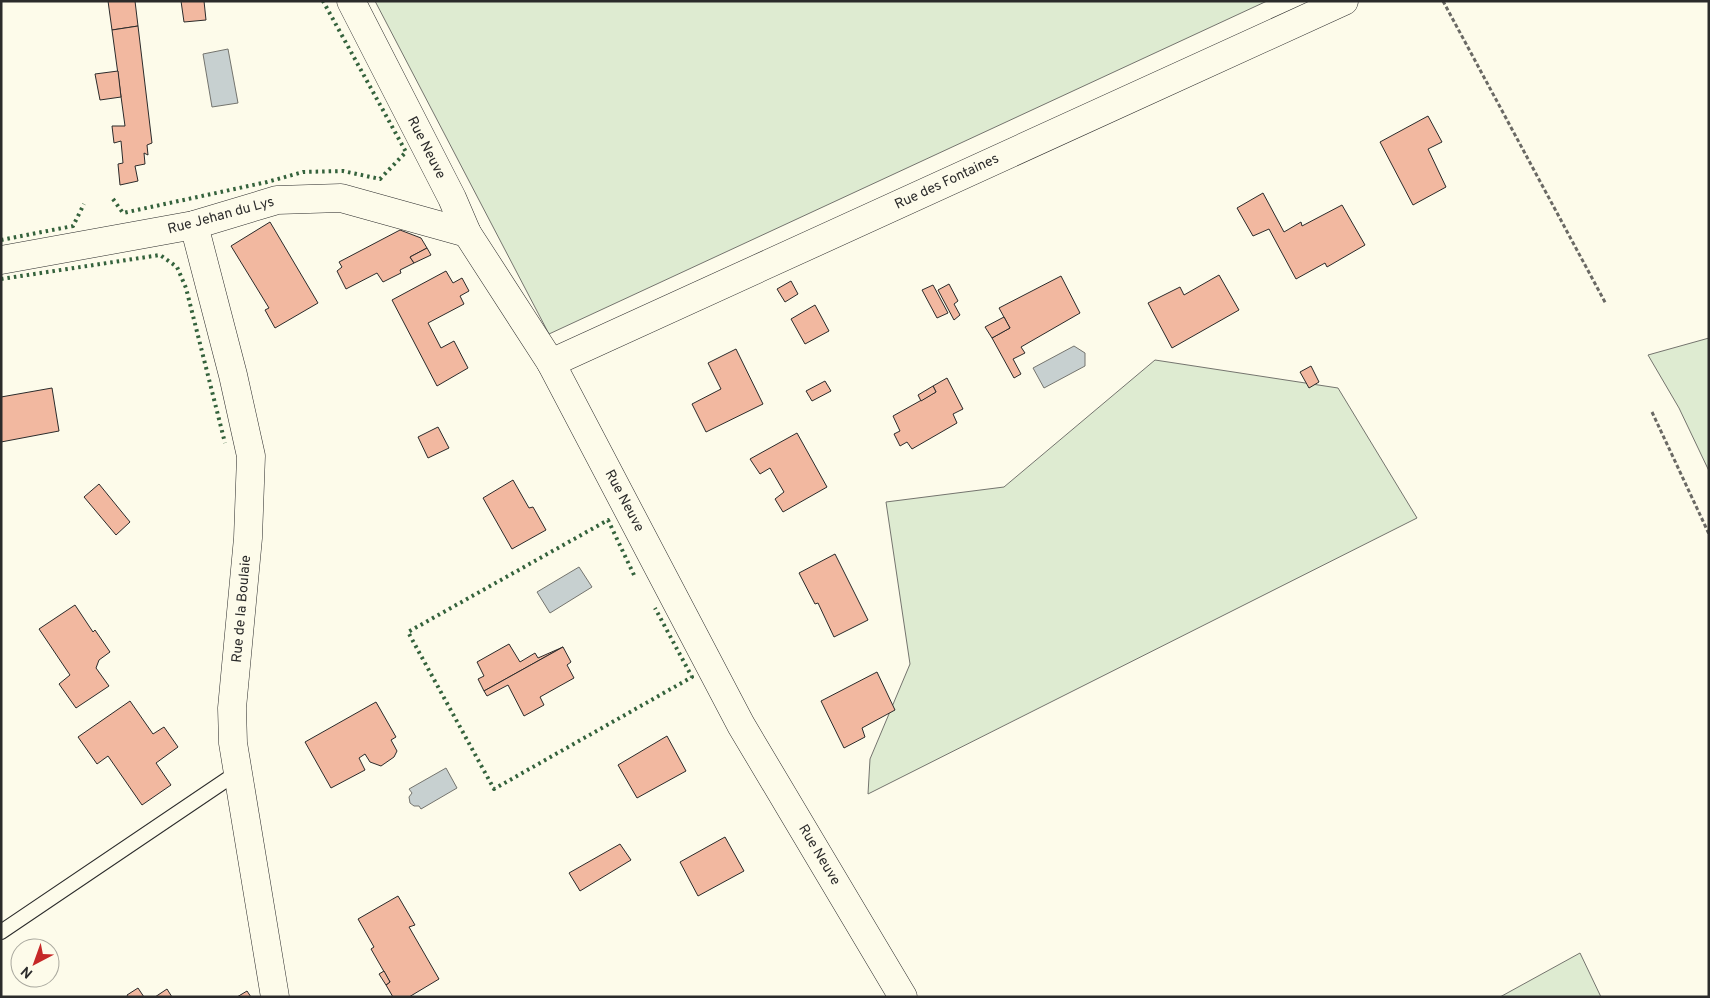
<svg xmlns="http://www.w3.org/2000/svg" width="1710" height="998" viewBox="0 0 1710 998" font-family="Overpass,sans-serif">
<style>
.green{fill:#deebd1;stroke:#74746e}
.water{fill:#c7d0d0;stroke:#74746e}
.building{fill:#f2b8a0;stroke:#2b2b2b}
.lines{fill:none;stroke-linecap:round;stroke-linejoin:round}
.service-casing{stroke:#2b2b2b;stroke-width:16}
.minor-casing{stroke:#2b2b2b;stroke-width:29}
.path{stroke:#6a6964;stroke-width:3;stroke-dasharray:4 2.5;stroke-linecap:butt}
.service{stroke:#fdfbea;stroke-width:14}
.minor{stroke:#fdfbea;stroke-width:28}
.hedge{stroke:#34623c;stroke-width:4;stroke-dasharray:2.5 4;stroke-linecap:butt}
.labels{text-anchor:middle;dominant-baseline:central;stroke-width:4;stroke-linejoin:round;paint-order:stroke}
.street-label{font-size:14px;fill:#2b2b2b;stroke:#fdfbea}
</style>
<rect width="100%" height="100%" fill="#fdfbea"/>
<g class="green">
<path d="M375,1H1267L549,334Z"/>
<path d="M1709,338V471L1679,408L1648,355Z"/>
<path d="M1155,360L1338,388L1417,518L868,794L870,759L910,664L886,502L1004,487Z"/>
<path d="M1580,953L1601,997H1500Z"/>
</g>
<g class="water">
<path d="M228,49L238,103L212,107L203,54Z"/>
<path d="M1074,346L1085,353V366L1044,388L1033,368Z"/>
<path d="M579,567L592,587L550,613L537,592Z"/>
<path d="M446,768L457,788L421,809L419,806H414L410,803L409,797L412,793L409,789Z"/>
</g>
<g class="building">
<path d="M108,1H135L138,26L112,30Z"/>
<path d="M181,1H204L206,20L184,22Z"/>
<path d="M138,26L152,143L147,145L148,155L144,153L145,164L135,166L138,181L120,185L118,164L123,163L121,141L114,143L112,126H125L112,30Z"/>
<path d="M118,71L121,97L100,100L95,74Z"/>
<path d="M1428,116L1442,142L1428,149L1446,187L1413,205L1380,142Z"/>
<path d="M1263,193L1284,232L1301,222L1302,226L1342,205L1365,245L1327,267L1325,263L1296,279L1269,229L1253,236L1237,208Z"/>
<path d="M270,222L318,303L275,328L265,310L269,308L231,246Z"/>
<path d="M400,230L421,238L427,248L410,257L414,263L400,270L401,273L383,282L377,273L346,289L337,271L342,267L339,262Z"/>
<path d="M427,248L431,255L414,263L410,257Z"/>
<path d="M446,271L453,283L462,278L469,291L460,296L464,304L428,323L441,348L454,341L468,368L437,386L392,300Z"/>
<path d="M1219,275L1239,310L1172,348L1148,303L1180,287L1184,295Z"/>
<path d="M1061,276L1080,313L1021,347L1025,353L1013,359L1021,374L1014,378L992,338L1010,328L999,308Z"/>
<path d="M791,281L798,294L785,302L777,289Z"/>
<path d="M949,284L958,301L954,304L960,315L954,320L938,290Z"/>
<path d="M933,285L948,313L937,318L922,290Z"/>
<path d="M815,305L829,331L805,344L791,319Z"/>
<path d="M1004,317L1010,328L992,338L985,327Z"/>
<path d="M736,349L763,404L706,432L692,404L721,389L708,363Z"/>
<path d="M1311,366L1319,382L1309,388L1300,372Z"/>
<path d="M947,378L963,409L953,414L957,423L912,449L907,442L900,446L894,434L900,431L893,416L936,392L933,386Z"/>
<path d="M825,381L831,391L812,401L806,391Z"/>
<path d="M933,386L936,392L921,401L918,395Z"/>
<path d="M52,388L59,431L1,442V397Z"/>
<path d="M438,427L449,448L428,458L418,437Z"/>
<path d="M797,433L827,487L783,512L775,499L784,492L770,468L760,474L750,459Z"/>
<path d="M513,480L529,508L533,507L546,530L512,549L483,498Z"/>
<path d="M99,484L130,522L116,535L84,497Z"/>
<path d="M835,554L868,620L834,637L818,603L815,604L799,573Z"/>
<path d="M75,605L93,632L95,630L110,652L99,660L96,668L109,686L76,708L59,684L70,675L39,629Z"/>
<path d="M509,644L520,662L535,653L538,658L563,647L484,691L478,679L484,676L477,662Z"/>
<path d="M563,647L571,662L567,665L574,678L540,697L544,705L524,716L508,685L487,696L484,691Z"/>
<path d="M877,672L895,710L862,728L865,737L844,748L821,701Z"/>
<path d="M130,701L153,734L164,727L178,747L156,763L171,785L142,805L108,756L97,764L78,737Z"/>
<path d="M376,702L396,737L391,740L397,751L394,757L381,766L370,762L365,754L359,758L365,770L331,788L305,742Z"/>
<path d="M667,736L686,771L637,798L618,765Z"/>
<path d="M725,837L744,871L698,896L680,862Z"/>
<path d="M620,844L631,860L580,891L569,873Z"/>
<path d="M398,896L415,925L409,927L439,979L409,997H393L386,985L390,982L371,949L374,947L358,919Z"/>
<path d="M384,971L390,982L386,985L379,974Z"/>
<path d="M138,988L144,997H128L127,995Z"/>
<path d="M167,989L172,997H155Z"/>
<path d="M247,991L251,997H237Z"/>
</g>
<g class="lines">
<defs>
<path id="service" d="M1,932L238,772"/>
<g id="minor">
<path d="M351,1L452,198L467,233L551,363L741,725L903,997"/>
<path d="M194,225L233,375L251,456L248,538L232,708L233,743L275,997"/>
<path d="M1,260L194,225L277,200L341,198L467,233"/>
<path d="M551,363L1344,1"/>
</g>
</defs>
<use href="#service" class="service-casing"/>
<use href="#minor" class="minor-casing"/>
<g class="path">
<path d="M1443,1L1606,304"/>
<path d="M1652,412L1709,534"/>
</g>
<use href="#service" class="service"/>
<use href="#minor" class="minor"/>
<g class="hedge">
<path d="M113,199L123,213L267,182L303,172L343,171L380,179L406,152L323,1"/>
<path d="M1,240L73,226L84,204"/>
<path d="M1,279L160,255L177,267L186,288L225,443"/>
<path d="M634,575L608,520L408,632L494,789L692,677L655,608"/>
</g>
</g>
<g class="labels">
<g class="street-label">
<text transform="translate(426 148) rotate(63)">Rue Neuve</text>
<text transform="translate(947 182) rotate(-25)">Rue des Fontaines</text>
<text transform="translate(221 216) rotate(-15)">Rue Jehan du Lys</text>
<text transform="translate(624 501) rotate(62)">Rue Neuve</text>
<text transform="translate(242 609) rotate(-85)">Rue de la Boulaie</text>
<text transform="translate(819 855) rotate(59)">Rue Neuve</text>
</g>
</g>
<rect width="1710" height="998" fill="none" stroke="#2b2b2b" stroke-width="5"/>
<g transform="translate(35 963) rotate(221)"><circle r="24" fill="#fdfbea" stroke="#a9a89e"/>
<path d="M0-4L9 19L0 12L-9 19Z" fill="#c62828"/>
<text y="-8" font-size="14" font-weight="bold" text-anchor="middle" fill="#2b2b2b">N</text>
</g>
</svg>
